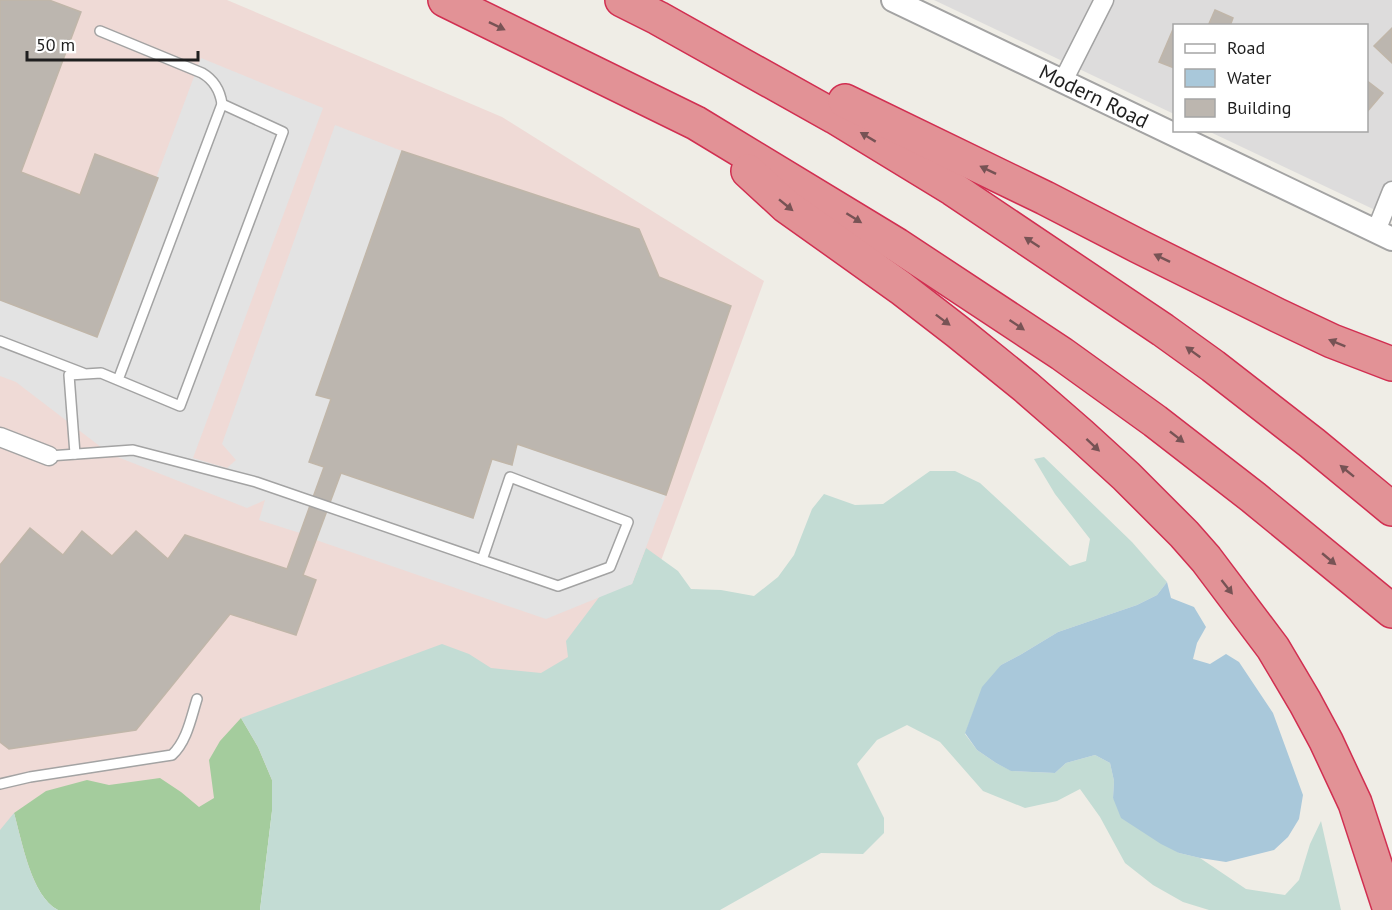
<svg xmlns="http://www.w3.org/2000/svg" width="1392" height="910" viewBox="0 0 1392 910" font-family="'PT Sans',sans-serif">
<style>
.residential{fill:#dddcdc}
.commercial{fill:#efdad6}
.forest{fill:#a4cc9d}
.wetland{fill:#c3dcd4}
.parking{fill:#e3e3e3}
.water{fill:#a9c8da}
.building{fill:#bcb6af;stroke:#c0b6a9;stroke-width:1.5}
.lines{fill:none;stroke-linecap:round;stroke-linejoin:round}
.service-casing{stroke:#a3a3a3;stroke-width:12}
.minor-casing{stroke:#a3a3a3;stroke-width:21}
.tertiary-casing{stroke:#a3a3a3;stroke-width:26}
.motorway-casing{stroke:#d12f51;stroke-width:36}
.service{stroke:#fff;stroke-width:9}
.minor{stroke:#fff;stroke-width:18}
.tertiary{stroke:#fff;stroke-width:22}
.motorway{stroke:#e29296;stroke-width:33}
.oneway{fill:#775355}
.labels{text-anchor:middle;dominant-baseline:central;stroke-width:6;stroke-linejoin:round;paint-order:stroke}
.street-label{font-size:21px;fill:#1f1f1f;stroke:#fff}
</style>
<rect width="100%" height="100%" fill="#efede6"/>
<path class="residential" d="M934,0H1392V218L1208,131L1366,130V26H1174V114Z"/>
<path class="commercial" d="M0,0H227L502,117L764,281L624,661L0,900Z"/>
<path class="forest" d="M241,718L258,747L272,780V811L260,910H58C31,896 22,841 14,813L46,791L87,780L109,785L160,778L181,792L199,807L214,798L209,760L220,741Z"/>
<g class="wetland">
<path d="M1044,457L1132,542L1167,582L1157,595L1137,605L1058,632L1020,655L1001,665L974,710L965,734L977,750L996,763L1012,771L1055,773L1066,763L1095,755L1110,763L1114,781L1113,798L1179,853L1200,858L1246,889L1285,895L1299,880L1310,844L1321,821L1341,910H1209L1183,902L1153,885L1125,863L1100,817L1080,789L1057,801L1025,808L983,791L940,742L907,725L877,740L857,764L884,818V833L863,854L821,853L720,910H260L272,811V780L258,747L241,718L442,644L469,654L491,668L541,673L568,657L566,641L603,592L632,584L646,548L678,571L691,589L721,590L754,596L778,577L794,555L812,509L824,494L855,505L883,504L930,471H955L980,483L1070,566L1086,561L1090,539L1055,494L1034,459Z"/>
<path d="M14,813C22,841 31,896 58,910H0V830Z"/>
</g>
<g class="parking">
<path d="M201,58L323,108L193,458L227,468L236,460L222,444L335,125L402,151L316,395L331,399L324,467L300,533L259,520L265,500L247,508L110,454L16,382L0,376V300L97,336Z"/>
<path d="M517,444L666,495L632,584L546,619L316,540L341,473L473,518L492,459Z"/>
</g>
<path class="water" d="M1167,582L1171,598L1194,607L1206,627L1197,643L1193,659L1210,664L1226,654L1239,662L1273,713L1303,795L1299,819L1288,837L1274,850L1226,862L1200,858L1179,853L1161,844L1121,818L1113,798L1114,781L1110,763L1095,755L1066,763L1055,773L1011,771L996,763L977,750L965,733L982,687L1001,665L1020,655L1058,632L1137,605L1157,595Z"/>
<g class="building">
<path d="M0,0H49L81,12L21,172L80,195L95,154L158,178L97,337L0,300Z"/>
<path d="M1215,10L1233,18L1230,26H1208Z"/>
<path d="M1174,27V68L1159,62Z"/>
<path d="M1392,28V63L1374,46Z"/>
<path d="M1366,80L1383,93L1366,113Z"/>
<path d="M402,151L639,229L659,277L731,306L666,495L517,444L512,465L492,459L473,518L341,473L303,575L316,580L296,635L230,614L136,730L9,749L0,742V565L30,528L63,555L82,531L112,556L136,531L168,559L185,535L287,569L324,467L309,462L331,399L316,395Z"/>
</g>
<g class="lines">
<defs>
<g id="service">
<path d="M100,31L202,73C214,80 220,90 222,104"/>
<path d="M0,341L83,373"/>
<path d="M75,454L69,375L101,373L180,406L283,132L222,104L118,380"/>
<path d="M49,456L133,450L256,482L558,586L610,567L628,522L510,477L482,560"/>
<path d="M0,784L30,777L172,755C187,741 191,718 197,699"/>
</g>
<g id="minor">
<path d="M1063,81L1104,0"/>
<path d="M1376,231L1392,191"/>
<path d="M0,437L49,456"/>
</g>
<path id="tertiary" d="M893,0L1392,239"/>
<g id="motorway">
<path d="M445,0L696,123L897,245L1062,354L1155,421L1253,497L1392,611"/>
<path d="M622,0L658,18L835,117L953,189L1163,330L1213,366L1312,443L1392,509"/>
<path d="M845,101L1045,198L1138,246L1277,315L1332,341L1392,364"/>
<path d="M748,171L786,206L901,288L958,332L1026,387L1080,434L1126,476L1184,534L1206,559L1273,648L1305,702L1326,741L1355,803L1390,910"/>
</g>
</defs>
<use href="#service" class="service-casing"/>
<use href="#minor" class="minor-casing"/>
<use href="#tertiary" class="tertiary-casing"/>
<use href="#motorway" class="motorway-casing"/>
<use href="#service" class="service"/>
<use href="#minor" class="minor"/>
<use href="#tertiary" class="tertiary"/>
<use href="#motorway" class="motorway"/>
</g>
<defs><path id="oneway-solid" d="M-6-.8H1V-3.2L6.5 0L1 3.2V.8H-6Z" transform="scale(1.5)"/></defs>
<g class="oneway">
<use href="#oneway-solid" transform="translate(497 26) rotate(26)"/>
<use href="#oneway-solid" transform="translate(868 137) rotate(-149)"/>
<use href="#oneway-solid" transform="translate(988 170) rotate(-154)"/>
<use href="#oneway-solid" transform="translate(786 205) rotate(39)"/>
<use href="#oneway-solid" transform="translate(854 218) rotate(32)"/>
<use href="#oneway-solid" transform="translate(1032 242) rotate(-147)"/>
<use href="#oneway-solid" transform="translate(1162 258) rotate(-154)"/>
<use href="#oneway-solid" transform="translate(943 320) rotate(37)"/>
<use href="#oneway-solid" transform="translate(1017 325) rotate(34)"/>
<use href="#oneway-solid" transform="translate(1337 343) rotate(-158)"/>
<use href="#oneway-solid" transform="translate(1193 352) rotate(-144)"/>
<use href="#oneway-solid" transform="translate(1177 437) rotate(38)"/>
<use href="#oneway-solid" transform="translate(1093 445) rotate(43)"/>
<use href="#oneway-solid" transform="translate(1347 471) rotate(-141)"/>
<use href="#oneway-solid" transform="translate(1329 559) rotate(40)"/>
<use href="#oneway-solid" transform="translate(1227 587) rotate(52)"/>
</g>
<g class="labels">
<g class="street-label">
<text transform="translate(1094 96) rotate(26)">Modern Road</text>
</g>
</g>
<rect x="1173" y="24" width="195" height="108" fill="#ffffff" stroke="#a5a5a5" stroke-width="1.5"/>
<rect x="1185" y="44" width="30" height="9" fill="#ffffff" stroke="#a5a5a5" stroke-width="1.5"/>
<text x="1227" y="54" font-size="18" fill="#1f1f1f">Road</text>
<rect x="1185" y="69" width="30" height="18" fill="#a9c8da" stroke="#a5a5a5" stroke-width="1.5"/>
<text x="1227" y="84" font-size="18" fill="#1f1f1f">Water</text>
<rect x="1185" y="99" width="30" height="18" fill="#bcb6af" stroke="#a5a5a5" stroke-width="1.5"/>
<text x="1227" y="114" font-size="18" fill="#1f1f1f">Building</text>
<path d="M27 51v9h171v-9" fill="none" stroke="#1f1f1f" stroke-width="3"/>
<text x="36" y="51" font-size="18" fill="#1f1f1f" stroke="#ffffff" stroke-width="4.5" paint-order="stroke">50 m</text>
</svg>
